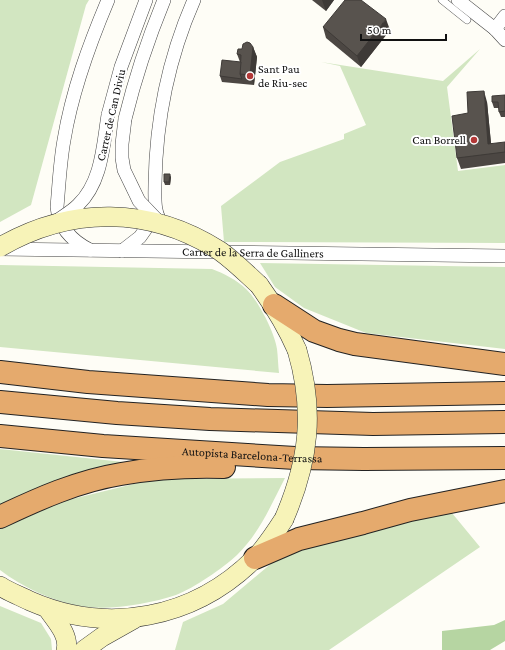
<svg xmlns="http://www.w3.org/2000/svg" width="505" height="650" viewBox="0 0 505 650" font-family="'Crimson Pro',serif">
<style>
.green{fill:#d2e6c1}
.forest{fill:#b6d5a2}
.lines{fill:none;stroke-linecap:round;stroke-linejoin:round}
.lane-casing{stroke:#444;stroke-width:8}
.street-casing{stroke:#444;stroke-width:14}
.secondary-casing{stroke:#333;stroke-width:20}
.highway-casing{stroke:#222;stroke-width:24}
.lane{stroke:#fff;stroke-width:7}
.street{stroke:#fff;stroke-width:13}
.secondary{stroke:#f7f3b8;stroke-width:19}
.highway{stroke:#e5aa6d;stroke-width:22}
.street-bridge-casing{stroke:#444;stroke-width:14;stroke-linecap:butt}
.secondary-bridge-casing{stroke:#333;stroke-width:20;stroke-linecap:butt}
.street-bridge{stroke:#fff;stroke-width:13}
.secondary-bridge{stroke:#f7f3b8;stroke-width:19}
.wall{fill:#4c4743}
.shaded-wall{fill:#3e3a37}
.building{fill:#58534e;stroke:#3e3a37}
.poi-dot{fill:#b33837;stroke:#fff;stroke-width:1.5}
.labels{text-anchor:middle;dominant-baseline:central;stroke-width:4;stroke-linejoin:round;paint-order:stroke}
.poi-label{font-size:12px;fill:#111;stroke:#fff;text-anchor:start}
.street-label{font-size:12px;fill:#111;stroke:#fff}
</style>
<rect width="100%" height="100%" fill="#fefdf6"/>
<g class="green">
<path d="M0,0H89L86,5L31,205L0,222Z"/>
<path d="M480,49L447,87L458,171L505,165V243L224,242L221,206L280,162L344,139V134L366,125L340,66L321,62L443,81Z"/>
<path d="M260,263L505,267V349L366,333L304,308L275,287Z"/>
<path d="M0,265L212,269C223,273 237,280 246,289C258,300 275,333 277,349C278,357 278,365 279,373L0,347Z"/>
<path d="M0,449L133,463L0,507Z"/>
<path d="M285,478C271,505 259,534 237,555C223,568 194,588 176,595C149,604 107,611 80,606C52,601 22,587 0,570V529L64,501L154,479Z"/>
<path d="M447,507L480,547L329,650H175L183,622L223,604L279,557Z"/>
<path d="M0,606L41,623L51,639L52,650H0Z"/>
</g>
<path class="forest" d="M505,620V641L490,650H442V631L494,625Z"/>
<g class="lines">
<defs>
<path id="lane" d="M442,0L467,20"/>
<g id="street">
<path d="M458,0L495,29L505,40"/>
<path d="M495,29L505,16"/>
<path d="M108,115L121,67L146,0"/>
<path d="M125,119C135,78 148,39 164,0"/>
<path d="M164,225C153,215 155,198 155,184C156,120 168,59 194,0"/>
<path id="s1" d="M0,249L505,256"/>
<path d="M90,250C72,241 59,228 57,207C59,185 60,162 64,140C72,91 89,45 108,0"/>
<path d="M122,251L140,237L154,217"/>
</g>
<g id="secondary">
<path d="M259,285C275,307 286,325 297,350"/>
<path d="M0,586C9,592 20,596 30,601C108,635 194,619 255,558C266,547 275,533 284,519"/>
<path d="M47,608C55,620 70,635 66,650"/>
<path d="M84,650L102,637L134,619"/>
</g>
<g id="highway">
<path d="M274,305L314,331L339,340L355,344L505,364"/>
<path d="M0,372L88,382L268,395L327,396L505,393"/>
<path d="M0,402L117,413L210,419L373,424L505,422"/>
<path id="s2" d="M0,436L103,446L295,458L364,459L505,458"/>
<path d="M0,517C38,499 78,481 121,474C154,468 190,466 224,467"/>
<path d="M255,558L299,539L363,523L410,510L505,491"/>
</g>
</defs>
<use href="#lane" class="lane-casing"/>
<use href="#street" class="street-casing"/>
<use href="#secondary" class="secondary-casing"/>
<use href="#highway" class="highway-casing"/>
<use href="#lane" class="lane"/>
<use href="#street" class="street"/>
<use href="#secondary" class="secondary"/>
<use href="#highway" class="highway"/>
<defs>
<g id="street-bridge">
<path d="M125,119L122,144V158L124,170L139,201L161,224"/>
<path d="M58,220C65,215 72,211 78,205C102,182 103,146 108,115"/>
</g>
<g id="secondary-bridge">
<path d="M0,247C71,206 150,206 220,251C234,261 246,273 259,285"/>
<path d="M284,519C309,461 315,411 297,350"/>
</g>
</defs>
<use href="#street-bridge" class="street-bridge-casing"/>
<use href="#secondary-bridge" class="secondary-bridge-casing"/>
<use href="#street-bridge" class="street-bridge"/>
<use href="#secondary-bridge" class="secondary-bridge"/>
</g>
<g class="wall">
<path d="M312,0H334L326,11Z"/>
<path d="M323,27L390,30L361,67L326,38Z"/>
<path d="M253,47L257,57L254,85L222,82L220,76L240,62L237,54L242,49Z"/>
<path d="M505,95V117H501L499,112V108H494L492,102Z"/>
<path d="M487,102L491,143L505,152V163L461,169L457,158L468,113Z"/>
<path d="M171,177L170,185H165L164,182Z"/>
</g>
<g class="shaded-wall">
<path d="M322,0H334L326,11Z"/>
<path d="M386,19L390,30L361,67L357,56Z"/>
<path d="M253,47L257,57L254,85L250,75Z"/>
<path d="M484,91L487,102L492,154L488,144Z"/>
<path d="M170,174L171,177L170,185L169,182Z"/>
</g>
<g class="building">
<path d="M345,0H361L386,19L357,56L323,27Z"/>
<path d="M247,42L250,43L253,47L250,75L240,74L241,55L237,54L238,49H242L243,44Z"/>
<path d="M222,60L241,62L240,74L242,79L220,76Z"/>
<path d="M484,91L488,144L505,142V152L457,158L452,116L468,113L467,92Z"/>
<path d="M505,95V111L499,112L498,102H492V96Z"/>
<path d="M164,174H170L169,182H164Z"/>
</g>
<g class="poi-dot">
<circle cx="250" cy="76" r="4"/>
<circle cx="474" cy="140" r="4"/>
</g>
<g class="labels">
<g class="poi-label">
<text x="258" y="69">Sant Pau<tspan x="258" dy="14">de Riu-sec</tspan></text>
<text x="466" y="140" text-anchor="end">Can Borrell</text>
</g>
<g class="street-label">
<text transform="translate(111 115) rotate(-77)">Carrer de Can Diviu</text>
<text stroke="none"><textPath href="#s1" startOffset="253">Carrer de la Serra de Galliners</textPath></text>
<text stroke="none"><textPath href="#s2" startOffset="253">Autopista Barcelona-Terrassa</textPath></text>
</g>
</g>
<path d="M361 34v6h85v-6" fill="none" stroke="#111111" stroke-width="2"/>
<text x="367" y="34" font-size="12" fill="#111111" stroke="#ffffff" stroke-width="3" paint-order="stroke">50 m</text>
</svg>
